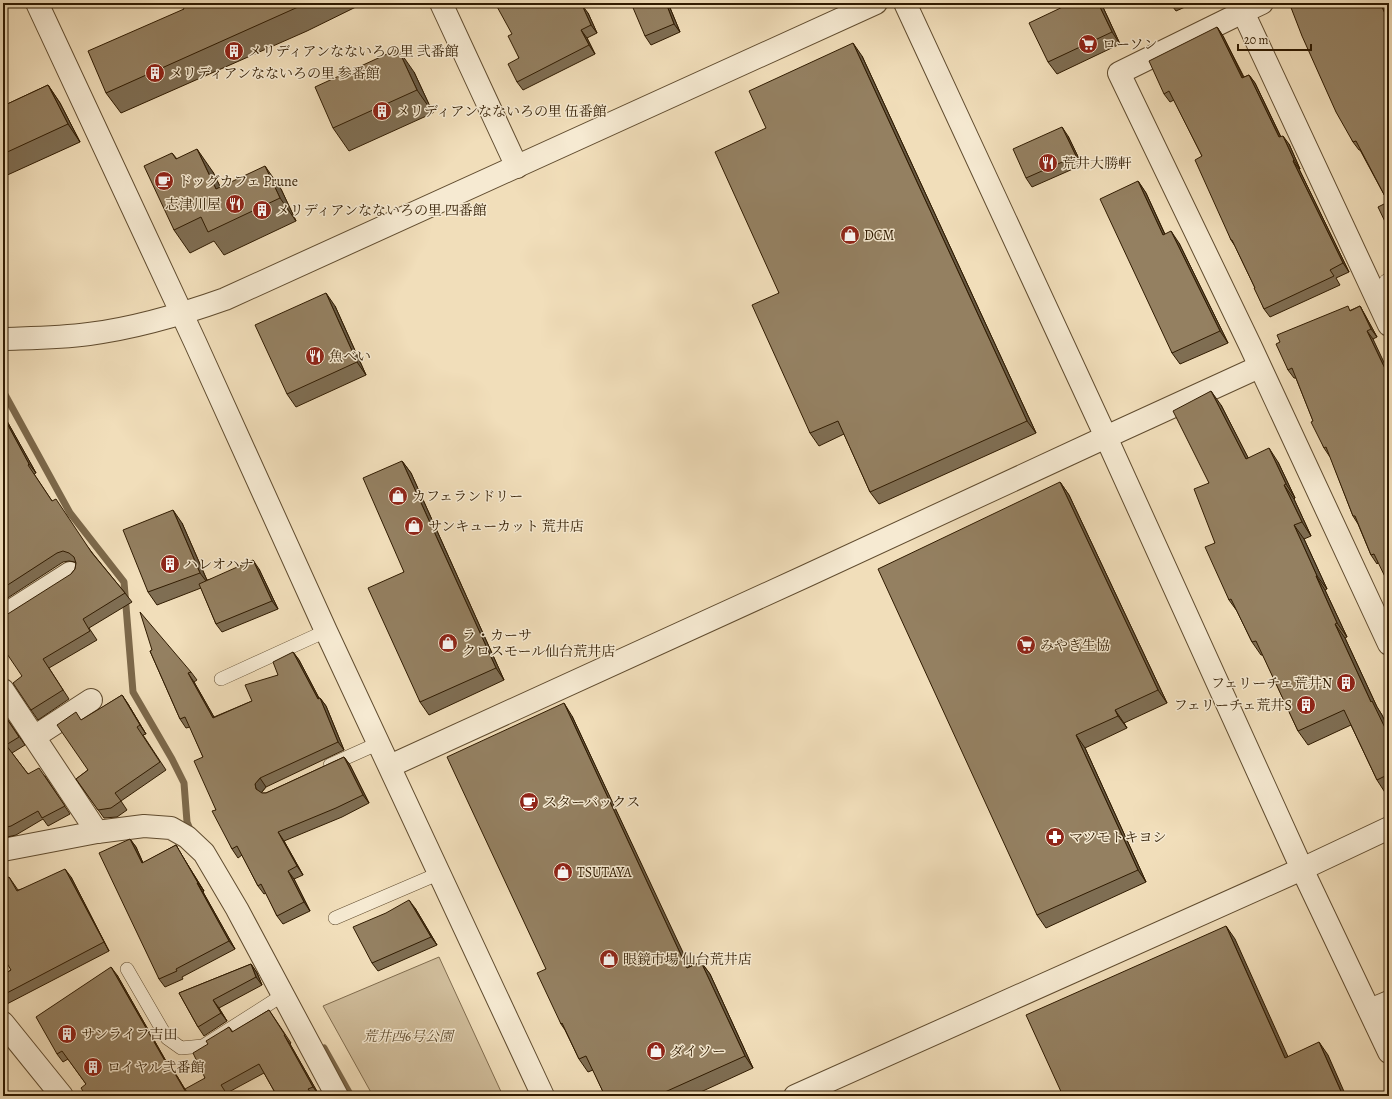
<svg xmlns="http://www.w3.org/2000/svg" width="1392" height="1099" viewBox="0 0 1392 1099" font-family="Alegreya,'Noto Serif JP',serif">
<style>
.green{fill:#d0bd9b;stroke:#806c4e}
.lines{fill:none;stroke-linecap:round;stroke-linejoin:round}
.stream{stroke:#7c684a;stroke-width:7}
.service-casing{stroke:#604c2f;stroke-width:14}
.pedestrian-casing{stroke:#604c2f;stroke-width:20}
.minor-casing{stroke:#604c2f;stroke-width:24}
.tertiary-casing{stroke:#604c2f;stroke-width:24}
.service{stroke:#f6ead2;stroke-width:13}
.pedestrian{stroke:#f6ead2;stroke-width:19}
.minor{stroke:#f6ead2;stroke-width:22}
.tertiary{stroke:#f6ead2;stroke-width:22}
.wall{fill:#7f6e53;stroke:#301b01}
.shaded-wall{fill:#685a44;stroke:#301b01}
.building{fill:#948061;stroke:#301b01}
.labels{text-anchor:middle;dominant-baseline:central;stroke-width:3;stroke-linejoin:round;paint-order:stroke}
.poi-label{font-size:14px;fill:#301b01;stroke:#f6ead2;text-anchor:start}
.park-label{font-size:14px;font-style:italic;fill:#604c2f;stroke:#f6ead2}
</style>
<rect width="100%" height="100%" fill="#f1deba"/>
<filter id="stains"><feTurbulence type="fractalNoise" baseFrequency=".005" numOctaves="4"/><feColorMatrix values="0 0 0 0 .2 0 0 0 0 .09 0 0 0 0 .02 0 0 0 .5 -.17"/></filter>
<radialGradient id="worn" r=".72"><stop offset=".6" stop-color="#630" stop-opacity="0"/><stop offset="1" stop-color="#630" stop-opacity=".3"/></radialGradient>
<path class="green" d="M439,957L503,1096H373L323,1006Z"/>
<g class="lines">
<g class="stream">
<path d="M3,391L70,513L124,582L133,692L172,759L184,783L187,822L192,834"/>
<path d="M324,1048L351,1096"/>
</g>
<defs>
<g id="service">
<path d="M221,679L326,631"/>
<path d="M330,765L379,743"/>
<path d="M335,918L440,873"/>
<path d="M127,969L167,1038L181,1048L203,1046L283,995"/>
</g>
<path id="pedestrian" d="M1388,283H1389"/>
<g id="minor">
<path d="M1239,3L1243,12L1119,73L1250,345L1389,644"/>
<path d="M1262,3L1243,12L1389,325"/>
<path d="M1106,437L1259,367"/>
<path d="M3,616L70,573"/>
<path d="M3,690L97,832"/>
<path d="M34,737L91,700"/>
<path d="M3,850L97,832L144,826L171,828L187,837L204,853L237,909L337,1096"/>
<path d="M1302,869L1389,828"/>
<path d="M1370,1010L1389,1002"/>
<path d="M3,1023L62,1096"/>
</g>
<g id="tertiary">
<path d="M37,3L195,342L326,631L543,1096"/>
<path d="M441,3L517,167"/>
<path d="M905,3L1106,437L1302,869L1389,1052"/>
<path d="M3,339C32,338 60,338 89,334C136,328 180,315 225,299L876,3"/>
<path d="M390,766L806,576L1106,437"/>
<path d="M795,1096L1302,869"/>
</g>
</defs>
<use href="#service" class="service-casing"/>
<use href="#pedestrian" class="pedestrian-casing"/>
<use href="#minor" class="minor-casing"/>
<use href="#tertiary" class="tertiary-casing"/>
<use href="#service" class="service"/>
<use href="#pedestrian" class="pedestrian"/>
<use href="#minor" class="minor"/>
<use href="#tertiary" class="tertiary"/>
</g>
<g class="wall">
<path d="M192,3H364L307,31L121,113L106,93L184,9Z"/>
<path d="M668,3L680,32L651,45L645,36Z"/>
<path d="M1170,3H1194L1176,11Z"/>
<path d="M1295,3H1385L1383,4L1389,17V230L1388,202L1360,150H1359L1353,142Z"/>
<path d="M1102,5L1120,44L1057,74L1048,62Z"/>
<path d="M580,6L588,13L597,33L587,38L595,54L523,90L517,82L519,58L512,34Z"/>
<path d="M1217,27L1223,36L1244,77L1249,75L1255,83L1281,137L1289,144L1300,169H1299L1349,272L1336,278L1340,285L1270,317L1264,309L1255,288L1235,246L1231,240L1202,156L1174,100L1170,102L1164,94Z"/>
<path d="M862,56L1036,433L879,504L870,492L844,434L819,446L810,433L779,293L766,128Z"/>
<path d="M414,72L433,113L349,151L333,128Z"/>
<path d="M48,85L60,103L80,142L3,177V106Z"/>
<path d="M1068,136L1082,165L1032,187L1026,178Z"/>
<path d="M172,153L177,159L213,172L220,187L281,189L296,221L224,255L214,241L190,253L174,230Z"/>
<path d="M1138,181L1146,193L1165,234L1179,243L1228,343L1180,364L1172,353Z"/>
<path d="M335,306L366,375L296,407L287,394Z"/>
<path d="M1360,306L1365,315L1377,337L1373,339L1378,563L1377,564L1371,555L1358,524L1353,516L1330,456V457L1324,448L1296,378H1294L1288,370L1280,342Z"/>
<path d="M1221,405L1248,458L1278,462L1295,498L1294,499L1311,536L1304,539L1327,589L1325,590L1347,637L1345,638L1377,707L1382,715L1389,730V792L1386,794L1377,780L1351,725L1308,745L1298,731L1263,655H1261L1252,642L1237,611L1229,600L1215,543L1209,483Z"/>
<path d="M3,414L36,473L34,474L52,501L94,555L125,593L132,602L89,628L97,640L49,668L69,699L38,720L31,710L22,676L71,574L75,569L76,563L75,562L69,561L63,562L3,601V487L4,486L3,485Z"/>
<path d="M402,461L411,473L504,680L429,715L420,702L404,572Z"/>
<path d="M1060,482L1069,495L1167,703L1124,723L1127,728L1085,748L1146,882L1046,928L1037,915Z"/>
<path d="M182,523L207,580L259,569L278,609L222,632L216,624L201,588L157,605L148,592Z"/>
<path d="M150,651L191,672L197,680L194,682L214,717L252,701L278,675L293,652L299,660L319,698H320L326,706L344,750L266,787L261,793H266L344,757L350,765L369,803L342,817L284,841L303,875L294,879L310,911L283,924L277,916L266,893L264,894L258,886L242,855L238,858L232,849L216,810L203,757L190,727L186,728L180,719Z"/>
<path d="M122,695L128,704L146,734L143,735L166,770L121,801L127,810L117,817L104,818L76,779L88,770L82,720Z"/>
<path d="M3,713L25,745L12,753L28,774L45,776L70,814L48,826L43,819L16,835L3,838Z"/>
<path d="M572,716L689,967L701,962L710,974L753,1068L692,1096H605L593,1070L588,1072L579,1059L565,1030L561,1024L546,969Z"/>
<path d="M130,839L136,847L143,863L176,845L181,854L204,891L203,892L235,949L182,977L183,979L165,987L159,979Z"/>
<path d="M9,877L18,890L71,877L109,951L3,1006V975L11,970Z"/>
<path d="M415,908L437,945L378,971L372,963Z"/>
<path d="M251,964L257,973L262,985L219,1008L227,1021L204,1036L198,1027L179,993Z"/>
<path d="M117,975L170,1068L177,1076L189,1096H86V1084L68,1059L63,1062L57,1054Z"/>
<path d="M269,1010L291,1043L290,1044L319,1095L318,1096H277L264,1073L227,1093L229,1096H190L205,1078L208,1044L229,1027L233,1032Z"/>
</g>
<g class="shaded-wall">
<path d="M666,3H668L680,32L674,24Z"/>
<path d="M1098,3H1100L1102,5L1120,44L1112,32Z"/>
<path d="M1380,3H1382L1383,4L1389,17V22Z"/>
<path d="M582,5L588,13L597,33L591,25Z"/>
<path d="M1217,27L1223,36L1248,87L1242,78Z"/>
<path d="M581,30L587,38L595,54L589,45Z"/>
<path d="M853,43L862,56L1036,433L1027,421Z"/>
<path d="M398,49L414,72L433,113L417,90Z"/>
<path d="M1249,75L1255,83L1285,146L1279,137Z"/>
<path d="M48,85L60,103L80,142L68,124Z"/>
<path d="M1062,127L1068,136L1082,165L1076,156Z"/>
<path d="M1283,136L1289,144L1300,169L1294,160Z"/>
<path d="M197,149L213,172L232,211L216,189Z"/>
<path d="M1293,161L1299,169L1349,272L1343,263Z"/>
<path d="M265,166L281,189L296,221L280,198Z"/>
<path d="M1138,181L1146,193L1170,246L1163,235Z"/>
<path d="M1171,231L1179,243L1228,343L1220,331Z"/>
<path d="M326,293L335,306L366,375L357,362Z"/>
<path d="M1360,306L1365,315L1377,337L1371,329Z"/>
<path d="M1367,331L1373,339L1389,373V377Z"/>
<path d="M1211,391L1221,405L1256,473L1246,459Z"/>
<path d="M3,414L36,473L29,464L3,416Z"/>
<path d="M1269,448L1278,462L1295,498L1286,484Z"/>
<path d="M402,461L411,473L504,680L496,668Z"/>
<path d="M1060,482L1069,495L1167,703L1158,690Z"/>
<path d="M1284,485L1294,499L1311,536L1302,522Z"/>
<path d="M173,510L182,523L209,585L200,573Z"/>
<path d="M1294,525L1304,539L1327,589L1317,576Z"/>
<path d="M253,560L259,569L278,609L272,601Z"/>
<path d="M1316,576L1325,590L1347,637L1337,623Z"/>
<path d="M1335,624L1345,638L1377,707L1382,715L1389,730V736L1371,702Z"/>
<path d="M293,652L299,660L324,708L318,699Z"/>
<path d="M188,673L194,682L219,726L213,718Z"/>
<path d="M122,695L128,704L146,734L140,725Z"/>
<path d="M320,698L326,706L344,750L338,742Z"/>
<path d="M564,703L572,716L696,980L687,968Z"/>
<path d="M1115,710L1124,723L1127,728L1118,716Z"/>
<path d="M1076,735L1085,748L1146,882L1138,870Z"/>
<path d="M344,757L350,765L369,803L363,795Z"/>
<path d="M260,778L266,787L261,793L256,789L255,784Z"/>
<path d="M278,832L284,841L303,875L297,866Z"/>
<path d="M130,839L136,847L147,872L142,863Z"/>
<path d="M176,845L181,854L204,891L198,883Z"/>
<path d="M65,869L71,877L109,951L104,942Z"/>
<path d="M288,871L294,879L310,911L304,902Z"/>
<path d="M197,883L203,892L235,949L229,941Z"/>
<path d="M409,900L415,908L437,945L431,937Z"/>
<path d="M1226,926L1235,939L1294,1070L1285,1058Z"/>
<path d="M701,962L710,974L753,1068L745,1056Z"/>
<path d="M251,964L257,973L262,985L256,977Z"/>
<path d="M111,967L117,975L175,1077L169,1068Z"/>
<path d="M213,1000L219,1008L227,1021L221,1013Z"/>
<path d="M284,1035L290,1044L319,1095L313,1087Z"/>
<path d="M1319,1042L1328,1055L1346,1096H1343Z"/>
<path d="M171,1067L177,1076L189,1096H188Z"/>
</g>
<g class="building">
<path d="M192,3H307L106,93L88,51L184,9L183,7Z"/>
<path d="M495,3H578L579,6L582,5L591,25L581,30L589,45L517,82L508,64L519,58L508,36L512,34Z"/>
<path d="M631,3H666L674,24L645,36Z"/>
<path d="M1071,3H1098L1112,32L1048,62L1029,23Z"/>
<path d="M1295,3H1380L1389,22V230L1378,207L1388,202L1356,141L1353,142L1336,112L1302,36L1290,5Z"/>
<path d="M1217,27L1242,78L1249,75L1279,137L1283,136L1294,160L1293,161L1343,263L1330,270L1334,276L1264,309L1254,288H1255L1232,240H1231L1195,160L1202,156L1169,91L1164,94L1149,61Z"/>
<path d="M853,43L1027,421L870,492L838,421L810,433L752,305L779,293L715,152L766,128L749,91Z"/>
<path d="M398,49L417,90L333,128L315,87Z"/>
<path d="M48,85L68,124L3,154V106Z"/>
<path d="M1062,127L1076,156L1026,178L1013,149Z"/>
<path d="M197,149L216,189L265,166L280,198L208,232L201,217L174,230L144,166L172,153L176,159Z"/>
<path d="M1138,181L1163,235L1171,231L1220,331L1172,353L1100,199Z"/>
<path d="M326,293L357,362L287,394L255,325Z"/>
<path d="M1348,306L1350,311L1360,306L1371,329L1367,331L1389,377V585L1374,554L1371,555L1355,516H1353L1326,447L1324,448L1311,422L1313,421L1292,368L1288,370L1276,344L1280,342L1277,335Z"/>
<path d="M1211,391L1246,459L1269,448L1286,484L1284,485L1302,522L1294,525L1317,576H1316L1337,623L1335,624L1371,702L1372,701L1389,736V774L1377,780L1344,710L1298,731L1256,641L1252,642L1231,599L1229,600L1205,547L1215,543L1194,489L1209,483L1173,411Z"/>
<path d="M3,416L29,464L28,465L52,501L56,499L92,553L125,593L83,619L90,631L43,659L63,690L31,710L13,683L22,676L3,648V617L71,574L75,569L76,563L74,557L69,553L63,551L57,553L3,588V487L4,486L3,485Z"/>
<path d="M402,461L496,668L420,702L368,588L404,572L363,478Z"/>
<path d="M1060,482L1158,690L1115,710L1118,716L1076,735L1138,870L1037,915L878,569Z"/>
<path d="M173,510L200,573L148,592L123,530Z"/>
<path d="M253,560L272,601L216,624L199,584Z"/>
<path d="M140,612L191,672L188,673L213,718L252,701L245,685L278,675L273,662L293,652L318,699L320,698L338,742L260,778L255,784L256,789L262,793H266L344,757L363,795L336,808L278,832L297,866L288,871L304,902L277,916L261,884L258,886L237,846L232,849L212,811L216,810L194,761L203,757L185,717L180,719L150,651L152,650Z"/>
<path d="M122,695L140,725L137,727L160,762L115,793L121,801L111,808L98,810L76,779L88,770L57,725L76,712L81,720Z"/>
<path d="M564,703L687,968L701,962L745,1056L656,1096H605L586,1056L579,1059L562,1023L561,1024L537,973L546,969L447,757Z"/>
<path d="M3,713L19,737L6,745L28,774L39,768L65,806L42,818L38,811L11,826L3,828Z"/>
<path d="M130,839L142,863L176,845L198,883H197L229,941L176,969L177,971L159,979L99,853Z"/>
<path d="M65,869L104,942L3,995V975L11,970L3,957V879L9,877L17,891Z"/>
<path d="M409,900L431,937L372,963L353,927L386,913Z"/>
<path d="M1226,926L1285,1058L1319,1042L1343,1096H1063L1026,1015Z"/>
<path d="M251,964L256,977L213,1000L221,1013L198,1027L179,993Z"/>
<path d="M111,967L169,1068L171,1067L188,1096H86L81,1088L86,1084L62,1051L57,1054L36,1017Z"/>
<path d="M269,1010L285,1035H284L313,1087L308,1089L313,1096H277L259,1064L221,1085L228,1096H190L185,1089L205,1078L193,1053L208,1044L206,1041L229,1027L232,1032Z"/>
</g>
<defs>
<symbol id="supermarket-disc" viewBox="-11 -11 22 22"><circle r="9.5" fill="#8f2418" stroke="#f6ead2"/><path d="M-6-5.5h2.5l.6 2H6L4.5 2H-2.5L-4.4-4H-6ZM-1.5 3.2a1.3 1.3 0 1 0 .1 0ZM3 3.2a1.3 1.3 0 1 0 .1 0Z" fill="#fff"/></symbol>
<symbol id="building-disc" viewBox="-11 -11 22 22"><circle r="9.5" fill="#8f2418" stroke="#f6ead2"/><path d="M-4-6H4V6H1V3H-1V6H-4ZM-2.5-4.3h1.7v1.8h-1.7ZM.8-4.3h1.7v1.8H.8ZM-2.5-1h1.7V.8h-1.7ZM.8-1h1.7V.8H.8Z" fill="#fff"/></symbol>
<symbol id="restaurant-disc" viewBox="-11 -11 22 22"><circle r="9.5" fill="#8f2418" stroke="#f6ead2"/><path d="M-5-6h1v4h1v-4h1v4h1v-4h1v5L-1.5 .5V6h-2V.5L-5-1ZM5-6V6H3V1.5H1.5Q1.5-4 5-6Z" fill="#fff"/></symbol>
<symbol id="cafe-disc" viewBox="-11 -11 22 22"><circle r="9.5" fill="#8f2418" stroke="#f6ead2"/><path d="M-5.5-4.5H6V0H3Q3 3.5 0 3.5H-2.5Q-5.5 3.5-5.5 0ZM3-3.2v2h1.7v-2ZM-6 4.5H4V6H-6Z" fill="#fff"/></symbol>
<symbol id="shop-disc" viewBox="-11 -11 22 22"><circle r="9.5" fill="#8f2418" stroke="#f6ead2"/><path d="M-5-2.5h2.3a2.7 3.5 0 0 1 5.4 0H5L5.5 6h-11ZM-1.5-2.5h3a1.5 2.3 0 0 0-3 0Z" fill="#fff"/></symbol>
<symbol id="pharmacy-disc" viewBox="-11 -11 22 22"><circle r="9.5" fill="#8f2418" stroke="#f6ead2"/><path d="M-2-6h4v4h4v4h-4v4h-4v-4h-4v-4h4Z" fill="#fff"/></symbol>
</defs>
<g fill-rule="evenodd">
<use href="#supermarket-disc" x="1077" y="33" width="22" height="22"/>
<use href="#building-disc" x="223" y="40" width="22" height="22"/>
<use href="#building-disc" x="144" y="62" width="22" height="22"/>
<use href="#building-disc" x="371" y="100" width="22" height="22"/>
<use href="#restaurant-disc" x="1037" y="152" width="22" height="22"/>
<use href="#cafe-disc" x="153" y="170" width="22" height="22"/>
<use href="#restaurant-disc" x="224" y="193" width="22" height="22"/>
<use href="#building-disc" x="251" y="199" width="22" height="22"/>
<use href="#shop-disc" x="839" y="224" width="22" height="22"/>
<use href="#restaurant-disc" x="304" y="345" width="22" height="22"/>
<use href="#shop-disc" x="387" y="485" width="22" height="22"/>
<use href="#shop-disc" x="403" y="515" width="22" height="22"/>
<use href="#building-disc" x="159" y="553" width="22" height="22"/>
<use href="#shop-disc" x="437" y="632" width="22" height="22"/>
<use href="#supermarket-disc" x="1015" y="634" width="22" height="22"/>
<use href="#building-disc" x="1335" y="672" width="22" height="22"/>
<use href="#building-disc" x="1295" y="694" width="22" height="22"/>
<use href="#cafe-disc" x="518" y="791" width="22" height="22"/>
<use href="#pharmacy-disc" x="1044" y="826" width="22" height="22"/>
<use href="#shop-disc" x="552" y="861" width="22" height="22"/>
<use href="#shop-disc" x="598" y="948" width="22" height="22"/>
<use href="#building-disc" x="56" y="1023" width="22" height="22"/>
<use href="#shop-disc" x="645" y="1040" width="22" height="22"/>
<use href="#building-disc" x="82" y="1056" width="22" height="22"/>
</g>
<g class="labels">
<g class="poi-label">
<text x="1102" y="44">ローソン</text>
<text x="248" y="51">メリディアンなないろの里 弐番館</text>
<text x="169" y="73">メリディアンなないろの里 参番館</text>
<text x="396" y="111">メリディアンなないろの里 伍番館</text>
<text x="1062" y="163">荒井大勝軒</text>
<text x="178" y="181">ドッグカフェ Prune</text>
<text x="221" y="204" text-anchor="end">志津川屋</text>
<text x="276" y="210">メリディアンなないろの里 四番館</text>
<text x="864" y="235">DCM</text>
<text x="329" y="356">魚べい</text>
<text x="412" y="496">カフェランドリー</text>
<text x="428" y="526">サンキューカット 荒井店</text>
<text x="184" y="564">ハレオハナ</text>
<text x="462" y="635">ラ・カーサ<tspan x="462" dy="16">クロスモール仙台荒井店</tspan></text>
<text x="1040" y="645">みやぎ生協</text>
<text x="1332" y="683" text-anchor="end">フェリーチェ荒井N</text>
<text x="1292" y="705" text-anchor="end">フェリーチェ荒井S</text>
<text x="543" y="802">スターバックス</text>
<text x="1069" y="837">マツモトキヨシ</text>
<text x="577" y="872">TSUTAYA</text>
<text x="623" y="959">眼鏡市場 仙台荒井店</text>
<text x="81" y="1034">サンライフ吉田</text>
<text x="670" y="1051">ダイソー</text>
<text x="107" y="1067">ロイヤル弐番館</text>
</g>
<g class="park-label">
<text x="408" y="1036">荒井西6号公園</text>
</g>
</g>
<rect width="1392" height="1099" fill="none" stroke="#f1deba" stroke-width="16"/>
<rect x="4" y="4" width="1384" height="1091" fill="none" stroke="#301b01" stroke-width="2"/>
<rect x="8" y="8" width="1376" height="1083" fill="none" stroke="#301b01"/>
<path d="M1238 44v6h73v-6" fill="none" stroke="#301b01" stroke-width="2"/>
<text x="1244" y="44" font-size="12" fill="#301b01" stroke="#f6ead2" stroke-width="3" paint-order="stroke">20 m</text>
<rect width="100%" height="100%" filter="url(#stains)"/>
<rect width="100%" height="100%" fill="url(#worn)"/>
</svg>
